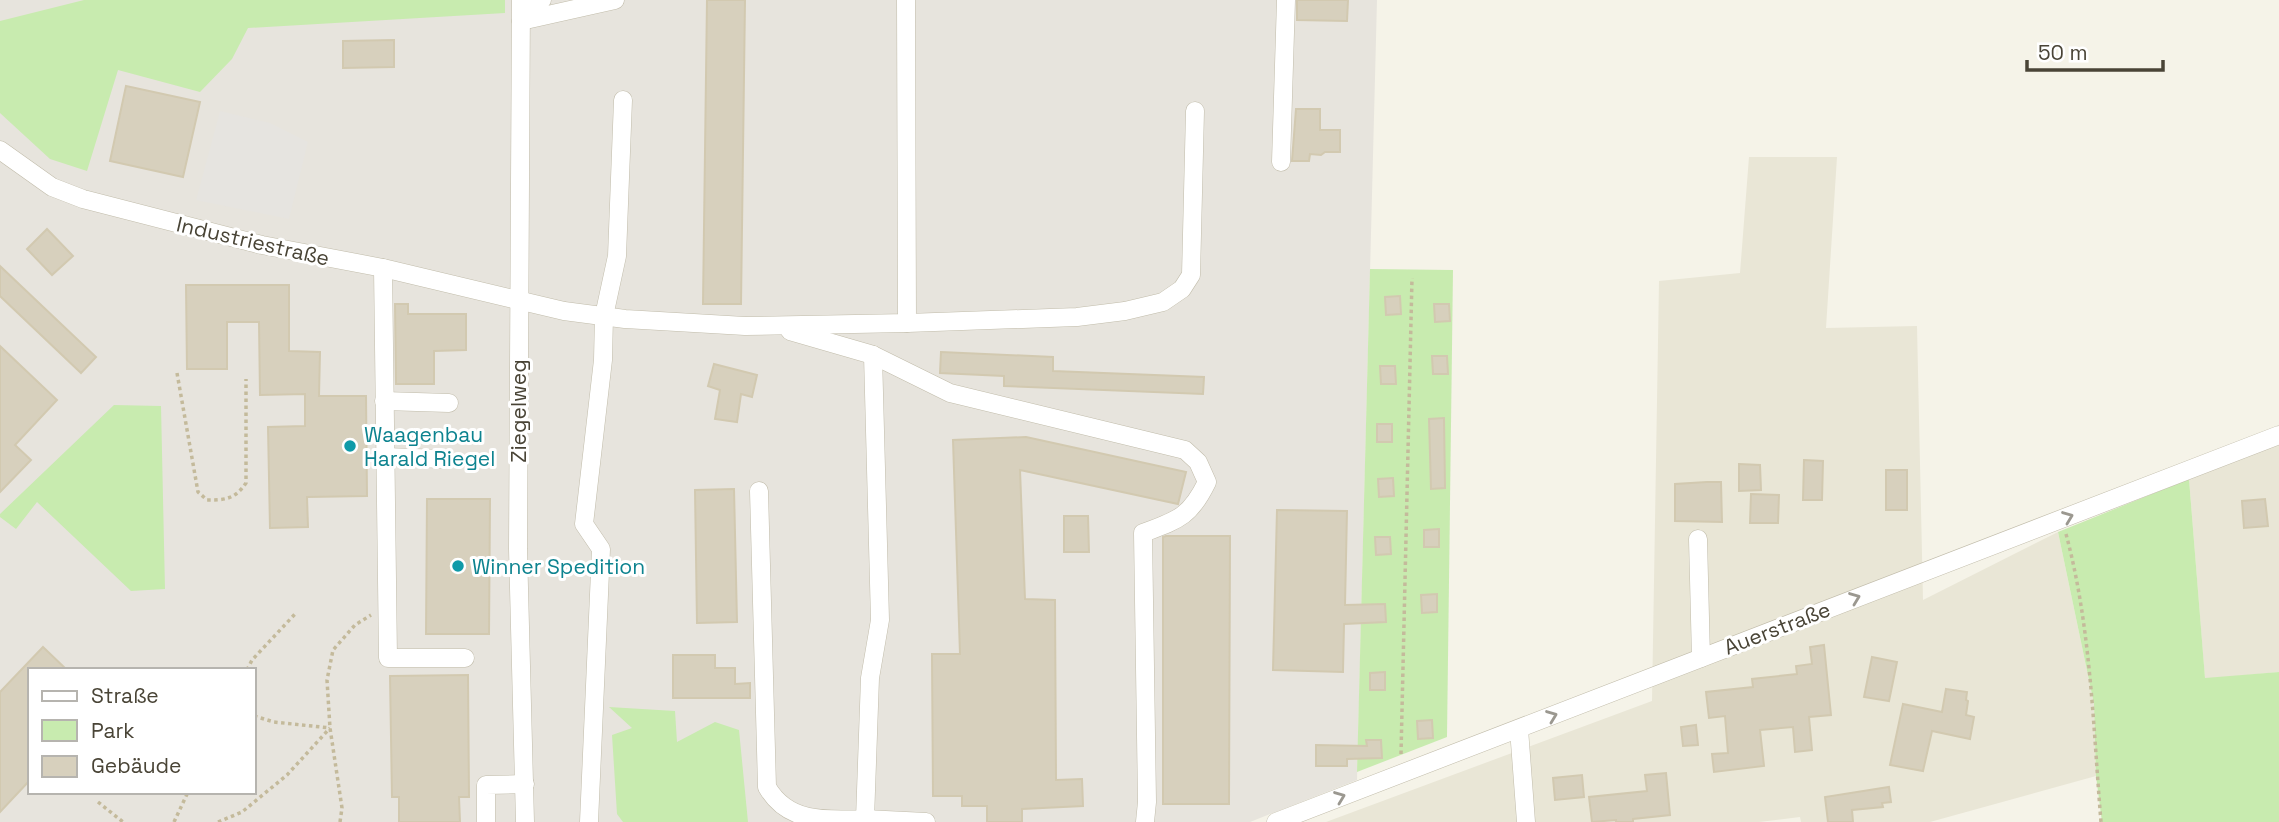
<svg xmlns="http://www.w3.org/2000/svg" width="2279" height="822" viewBox="0 0 2279 822" font-family="'Space Grotesk',sans-serif">
<style>
.residential{fill:#e9e6d6}
.industrial{fill:#e7e4dd;fill-rule:evenodd}
.green{fill:#c8ebaf}
.parking{fill:#e6e4e0}
.building{fill:#d7d0bd;stroke:#d2c9b0;stroke-width:2}
.lines{fill:none;stroke-linecap:round;stroke-linejoin:round}
.minor-casing{stroke:#c1bcaa;stroke-width:19}
.path{stroke:#c4ba9b;stroke-width:3.5;stroke-dasharray:3.5 3.5;stroke-linecap:butt}
.minor{stroke:#fff;stroke-width:18}
.oneway{stroke:#9b9890}
.culture-dot{fill:#0f9aa8;stroke:#fff;stroke-width:2.5}
.labels{text-anchor:middle;dominant-baseline:central;stroke-width:6;stroke-linejoin:round;paint-order:stroke}
.street-label{font-size:21px;fill:#494436;stroke:#fff}
.culture-label{font-size:21px;fill:#0d838f;stroke:#fff;text-anchor:start}
</style>
<rect width="100%" height="100%" fill="#f5f3e8"/>
<g class="residential">
<path d="M1749,157H1837L1826,328L1917,326L1923,600L2058,532L2094,704L2096,776L1930,822H1801L1800,817L1759,822H1326L1652,701L1659,281L1740,273Z"/>
<path d="M2279,444V672L2205,679L2189,479Z"/>
</g>
<path class="industrial" d="M0,0H1377L1357,780L1250,822H0ZM30,670H254V792H30Z"/>
<g class="green">
<path d="M84,0H505V13L248,28L232,59L200,92L118,70L87,171L50,159L0,113V21Z"/>
<path d="M1370,269L1453,270L1447,737L1357,772Z"/>
<path d="M114,405L161,406L165,589L131,591L37,502L16,529L0,517V514Z"/>
<path d="M2189,479L2205,678L2279,672V822H2102L2096,776L2094,704L2058,532Z"/>
<path d="M609,707L675,711L677,742L715,722L739,730L748,822H623L617,814L612,735L632,728Z"/>
</g>
<path class="parking" d="M220,111L270,123L308,142L289,219L196,200Z"/>
<g class="building">
<path d="M707,0H745L741,304H703Z"/>
<path d="M1297,0H1348L1347,21L1297,20Z"/>
<path d="M394,40V67L343,68V41Z"/>
<path d="M126,86L200,102L183,177L110,161Z"/>
<path d="M1296,109H1320V130H1340V152H1325L1321,155L1310,154L1309,161H1292Z"/>
<path d="M47,229L73,256L52,275L27,249Z"/>
<path d="M0,266L96,357L81,373L0,296Z"/>
<path d="M186,285H289V351L320,352L319,396H366L367,496L307,497L308,527L270,528L268,427L305,426V394L260,395L259,322H227V369H187Z"/>
<path d="M1400,296L1401,314L1386,315L1385,297Z"/>
<path d="M395,304H408V314H466V350L434,351V384H396Z"/>
<path d="M1434,304H1449L1450,321L1435,322Z"/>
<path d="M0,346L57,400L15,445L31,460L0,492Z"/>
<path d="M941,352L1053,357V371L1204,377L1203,394L1004,386V376L940,373Z"/>
<path d="M1432,356H1447L1448,374H1433Z"/>
<path d="M714,364L757,375L752,397L741,394L737,422L715,419L720,390L708,386Z"/>
<path d="M1380,366H1395L1396,384H1381Z"/>
<path d="M1444,418L1445,488L1431,489L1429,419Z"/>
<rect x="1377" y="424" width="15" height="18"/>
<path d="M1026,437L1186,472L1178,504L1020,470L1025,599L1055,600L1056,780L1082,779L1083,806L1022,809V822H987V806H962V796H933L932,654H960L953,440Z"/>
<path d="M1804,460L1823,461L1822,500H1803Z"/>
<path d="M1739,464L1760,465L1761,490L1739,491Z"/>
<rect x="1886" y="470" width="21" height="40"/>
<path d="M1393,478L1394,496L1379,497L1378,479Z"/>
<path d="M1707,482H1721L1722,522L1675,521V484Z"/>
<path d="M734,489L737,622L697,623L695,490Z"/>
<path d="M1751,494L1779,495L1778,523H1750Z"/>
<path d="M427,499H490L489,634H426Z"/>
<path d="M2265,499L2268,526L2244,528L2242,501Z"/>
<path d="M1277,510L1347,511L1345,605L1385,604L1386,622L1344,624L1343,672L1273,670Z"/>
<path d="M1064,516H1088L1089,552H1064Z"/>
<path d="M1439,529V547H1424V530Z"/>
<path d="M1166,536H1230L1229,804H1163V537Z"/>
<path d="M1375,537H1390L1391,554L1376,555Z"/>
<path d="M1437,594V612L1422,613L1421,595Z"/>
<path d="M1824,645L1831,715L1809,717L1812,750L1795,752L1793,727L1760,730L1764,766L1714,772L1712,754L1728,753L1725,716L1709,718L1706,692L1753,687L1752,679L1797,674L1796,666L1812,664L1810,647Z"/>
<path d="M43,647L67,670H30V780L0,812V692Z"/>
<path d="M673,655H715V668H735V684L750,683V698H673Z"/>
<path d="M1872,657L1897,662L1889,701L1864,697Z"/>
<path d="M1385,672V690H1370V673Z"/>
<path d="M468,675L469,797H459L460,822H399V797H392L390,676Z"/>
<path d="M1946,689L1967,692L1966,700L1968,701L1966,715L1974,717L1970,739L1932,731L1923,771L1890,765L1903,704L1942,712Z"/>
<path d="M1432,720L1433,738L1418,739L1417,721Z"/>
<path d="M1696,725L1698,745L1683,746L1681,727Z"/>
<path d="M1366,740H1381L1382,758L1347,759V766H1316V745L1367,746Z"/>
<path d="M1666,773L1670,815L1633,819V822H1616V820L1592,822L1589,797L1647,791L1645,775Z"/>
<path d="M1582,775L1584,797L1555,800L1553,778Z"/>
<path d="M1889,787L1891,802L1882,803L1883,807L1852,810L1853,822H1828L1825,797Z"/>
</g>
<g class="lines">
<defs>
<g id="minor">
<path d="M521,0L518,549L525,822"/>
<path d="M521,21L615,0"/>
<path d="M521,21L542,0"/>
<path d="M0,150L52,187L83,199L262,245L383,268L564,311L625,319L745,326L907,323L906,1"/>
<path d="M1281,162L1286,0"/>
<path d="M383,268L388,658H465"/>
<path d="M907,323L1077,317L1125,311L1163,302L1182,289L1191,275L1195,111"/>
<path d="M790,331L873,355L950,393L1185,450L1198,462L1207,482C1190,517 1178,520 1143,533L1147,802L1145,822"/>
<path d="M384,401L449,403"/>
<path d="M384,457L444,459"/>
<path d="M759,491L767,787C787,822 823,821 865,819L870,678L880,620L873,355"/>
<path d="M1698,539L1701,658"/>
<path d="M1519,729L1526,822"/>
<path d="M865,819L926,822"/>
<path d="M486,822V785L525,784"/>
<path d="M589,822L601,549L584,524L603,360L604,316L617,256L623,100"/>
<path d="M1276,822L2279,435"/>
</g>
</defs>
<use href="#minor" class="minor-casing"/>
<g class="path">
<path d="M177,373L198,492L207,500C226,500 235,499 246,483V379"/>
<path d="M2066,534C2091,627 2093,726 2101,822"/>
<path d="M247,670L252,660L296,613"/>
<path d="M254,716L274,722L330,728"/>
<path d="M1401,754L1412,278"/>
<path d="M98,802L123,822"/>
<path d="M174,822L188,792"/>
<path d="M218,822L242,812L287,775L330,728"/>
<path d="M340,822L342,808L330,728L327,680L333,650L355,625L371,615"/>
</g>
<use href="#minor" class="minor"/>
</g>
<defs><path id="oneway-chevron" d="M-2-3.5L2.5 0L-2 3.5" fill="none" stroke-width="1.6" stroke-linecap="round" stroke-linejoin="round" transform="scale(1.75)"/></defs>
<g class="oneway">
<use href="#oneway-chevron" transform="translate(2068 517) rotate(-21)"/>
<use href="#oneway-chevron" transform="translate(1855 598) rotate(-21)"/>
<use href="#oneway-chevron" transform="translate(1552 716) rotate(-21)"/>
<use href="#oneway-chevron" transform="translate(1340 797) rotate(-21)"/>
</g>
<g class="culture-dot">
<circle cx="350" cy="446" r="7"/>
<circle cx="458" cy="566" r="7"/>
</g>
<g class="labels">
<g class="street-label">
<text transform="translate(253 241) rotate(13)">Industriestraße</text>
<text transform="translate(518 411) rotate(-90)">Ziegelweg</text>
<text transform="translate(1777 628) rotate(-21)">Auerstraße</text>
</g>
<g class="culture-label">
<text x="364" y="434">Waagenbau<tspan x="364" dy="24">Harald Riegel</tspan></text>
<text x="472" y="566">Winner Spedition</text>
</g>
</g>
<rect x="28" y="668" width="228" height="126" fill="#ffffff" stroke="#b6b4af" stroke-width="2"/>
<rect x="42" y="691" width="35" height="10" fill="#ffffff" stroke="#b6b4af" stroke-width="2"/>
<text x="91" y="703" font-size="21" fill="#494436">Straße</text>
<rect x="42" y="720" width="35" height="21" fill="#c8ebaf" stroke="#b6b4af" stroke-width="2"/>
<text x="91" y="738" font-size="21" fill="#494436">Park</text>
<rect x="42" y="756" width="35" height="21" fill="#d7d0bd" stroke="#b6b4af" stroke-width="2"/>
<text x="91" y="773" font-size="21" fill="#494436">Gebäude</text>
<path d="M2027 60v10h136v-10" fill="none" stroke="#494436" stroke-width="3.5"/>
<text x="2038" y="60" font-size="21" fill="#494436" stroke="#ffffff" stroke-width="5" paint-order="stroke">50 m</text>
</svg>
